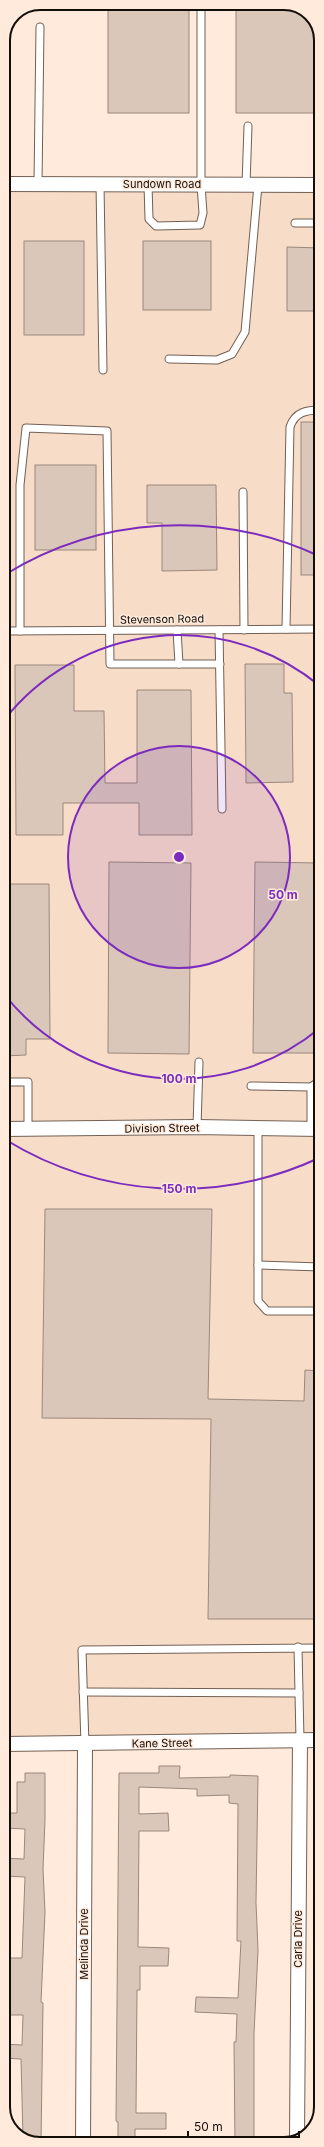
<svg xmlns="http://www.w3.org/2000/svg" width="324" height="2147" viewBox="0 0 324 2147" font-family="Inter,sans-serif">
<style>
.built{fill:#f7dcc8}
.building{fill:#dac7b9;stroke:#9b887b}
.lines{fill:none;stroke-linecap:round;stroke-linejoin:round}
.lane-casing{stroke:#726054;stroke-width:9}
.street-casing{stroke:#726054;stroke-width:16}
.lane{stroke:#fff;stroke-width:7}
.street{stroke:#fff;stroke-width:14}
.ring{fill:none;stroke:#7b2cbf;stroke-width:2}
.labels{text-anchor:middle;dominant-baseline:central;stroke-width:3;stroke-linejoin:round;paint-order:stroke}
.street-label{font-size:11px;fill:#140e09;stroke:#ffeadc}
.rim{fill:none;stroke:#140e09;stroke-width:2}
.centre{fill:#7b2cbf;stroke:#ffeadc;stroke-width:2}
.ring-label{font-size:12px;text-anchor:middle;font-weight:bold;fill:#7b2cbf;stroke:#ffeadc;stroke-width:3;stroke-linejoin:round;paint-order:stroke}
</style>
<rect width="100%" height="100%" fill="#ffeadc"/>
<path class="built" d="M3,187L321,188V1741L3,1739Z"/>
<g class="building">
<rect x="108" y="3" width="81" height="110"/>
<path d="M236,3H288L310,14L319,33V113H236Z"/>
<rect x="24" y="241" width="60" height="94"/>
<rect x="143" y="241" width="68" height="69"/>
<path d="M287,247L321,248V311H287Z"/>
<rect x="301" y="422" width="20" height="153"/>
<rect x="35" y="465" width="61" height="85"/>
<path d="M147,485H216L217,570L162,571V523H147Z"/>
<path d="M245,664H284V693H292L293,782L246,783Z"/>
<path d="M15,665H74V711H104L105,783H137V690H191L192,835H139V803H63V835H16Z"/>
<path d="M109,862L191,863L189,1054L108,1053Z"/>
<path d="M255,862L321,863V1053H253Z"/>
<path d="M3,884H49L50,1039H26V1055L3,1056Z"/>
<path d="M45,1209H212L208,1399L304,1401L305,1370L321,1371V1619H208L211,1419L42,1418Z"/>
<path d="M159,1766H180L179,1778L230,1777V1775L258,1776L256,1903L258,1950L254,2034V2144H235L234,2042H236L237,2014L195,2012L196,1997L238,1998L241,1941H237L238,1804L229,1803V1795L197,1796V1789L139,1787V1814L168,1813L169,1831H139L138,1947L169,1948L168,1966H140V1990H137L136,2113H166V2129H135V2144H118V2122L116,2121L119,1773H159Z"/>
<path d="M25,1773H45V1820L43,1869L45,1912L41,2002L43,2003L41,2144H36L23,2138L21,2059L3,2058V2044L22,2045L23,2015H3V1958H22L25,1877L3,1876V1858L24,1859L25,1829L3,1828V1813H17V1782H25Z"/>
</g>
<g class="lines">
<defs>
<g id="lane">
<path d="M38,184L40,27"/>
<path d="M100,184L103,370"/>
<path d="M148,184L149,219L156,226L200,225L203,213L201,185V3"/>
<path d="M246,185L248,126"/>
<path d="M295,223H321"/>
<path d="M169,359L217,360L232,354L245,332L258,185"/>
<path d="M243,492L244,630"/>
<path d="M286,629L290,427C295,412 306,410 321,410"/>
<path d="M177,630L179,664"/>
<path d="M219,630L222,809"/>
<path d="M3,631L321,629"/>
<path d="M20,631V485L26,428L107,431L110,664H220"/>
<path d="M3,1082H28V1129"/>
<path d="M251,1086L311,1087V1129"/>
<path d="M311,1087L321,1080"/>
<path d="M197,1127L199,1062"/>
<path d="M258,1127V1301L267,1311H321"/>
<path d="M258,1265L321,1267"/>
<path d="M298,1647L300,1740"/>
<path d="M83,1692L299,1693"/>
<path d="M85,1745L82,1650L321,1648"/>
</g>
<g id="street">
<path d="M3,184L321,185"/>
<path d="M3,1129L197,1127L321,1129"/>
<path d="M3,1744L321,1740"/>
<path d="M297,2139L300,1740"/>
<path d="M83,2144L85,1745"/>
</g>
</defs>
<use href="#lane" class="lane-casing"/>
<use href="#street" class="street-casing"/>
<use href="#lane" class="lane"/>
<use href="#street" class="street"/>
</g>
<circle cx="179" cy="857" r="111" fill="#7b2cbf" fill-opacity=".12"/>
<g class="ring">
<circle cx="179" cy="857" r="111"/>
<path d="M320 1028A222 222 0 0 1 4 994M4 720A222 222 0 0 1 320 686"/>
<path d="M319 1158A332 332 0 0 1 6 1140M6 574A332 332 0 0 1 319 556"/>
</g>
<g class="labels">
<g class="street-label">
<text x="162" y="184">Sundown Road</text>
<text transform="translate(162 619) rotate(-1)">Stevenson Road</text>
<text transform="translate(162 1128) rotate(-1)">Division Street</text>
<text transform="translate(162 1743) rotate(-1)">Kane Street</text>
<text transform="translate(298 1939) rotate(-90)">Carla Drive</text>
<text transform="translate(84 1944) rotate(-90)">Melinda Drive</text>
</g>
</g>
<path d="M0 0H324V2147H0ZM40 10H284A30 30 0 0 1 314 40V2107A30 30 0 0 1 284 2137H40A30 30 0 0 1 10 2107V40A30 30 0 0 1 40 10Z" fill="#ffeadc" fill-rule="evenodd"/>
<path class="rim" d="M40 10H284A30 30 0 0 1 314 40V2107A30 30 0 0 1 284 2137H40A30 30 0 0 1 10 2107V40A30 30 0 0 1 40 10Z"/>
<circle cx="179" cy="857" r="6" class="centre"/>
<g class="ring-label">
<text x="283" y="899">50 m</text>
<text x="179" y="1083">100 m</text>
<text x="179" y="1193">150 m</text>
</g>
<path d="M188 2131v6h111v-6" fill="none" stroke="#140e09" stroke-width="2"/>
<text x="194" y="2131" font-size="12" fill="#140e09" stroke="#ffeadc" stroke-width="3" paint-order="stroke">50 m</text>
</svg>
